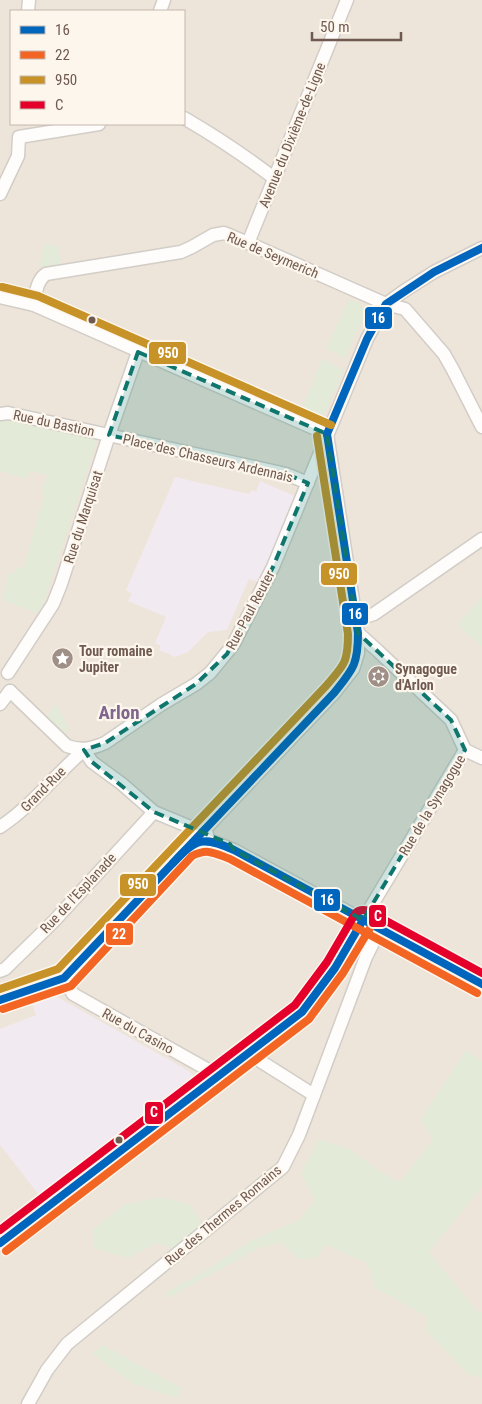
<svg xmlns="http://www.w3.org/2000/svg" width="482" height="1404" viewBox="0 0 482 1404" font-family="'Roboto Condensed',sans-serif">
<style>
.residential{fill:#ede4da;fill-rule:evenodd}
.education{fill:#f2eaf1}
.green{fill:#e3ead7}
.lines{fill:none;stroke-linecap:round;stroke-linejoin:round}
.street-casing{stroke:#d2cdc7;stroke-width:15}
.secondary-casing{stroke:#d3cdc6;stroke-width:19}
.street{stroke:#fefdfc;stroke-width:12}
.secondary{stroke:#fefdfc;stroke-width:16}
.bus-1-casing{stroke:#fdf6ed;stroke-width:11}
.bus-2-casing{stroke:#fdf6ed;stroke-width:11}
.bus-3-casing{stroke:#fdf6ed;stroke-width:11}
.bus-4-casing{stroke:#fdf6ed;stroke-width:11}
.bus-1{stroke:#0065bd;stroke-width:8}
.bus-2{stroke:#f26522;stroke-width:8}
.bus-3{stroke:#c79227;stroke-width:8}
.bus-4{stroke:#e4002b;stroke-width:8}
.marked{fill:#0f766e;fill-opacity:0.2;stroke:#0f766e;stroke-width:4;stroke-dasharray:10 6;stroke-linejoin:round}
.bus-dot{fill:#705a4f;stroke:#fdf6ed;stroke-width:2}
.labels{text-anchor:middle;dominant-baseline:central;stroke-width:4.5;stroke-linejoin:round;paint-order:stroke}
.street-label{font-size:14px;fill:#705a4f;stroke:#fdf6ed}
.poi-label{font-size:14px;font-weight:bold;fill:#705a4f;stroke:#fdf6ed;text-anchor:start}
.district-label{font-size:19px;font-weight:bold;fill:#7f668c;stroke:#fdf6ed}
.line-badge{stroke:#fdf6ed;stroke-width:2}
.badge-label{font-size:14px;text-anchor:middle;font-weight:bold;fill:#fff}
</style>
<rect width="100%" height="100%" fill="#f5f1eb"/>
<path class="residential" d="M0,0H482V1404H0ZM11,11H184V124H11Z"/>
<g class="education">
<path d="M175,477L249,494L252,490L256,492L260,481L297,497L258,582L249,579L227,630L208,632L188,652L175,657L159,650L161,646L155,643L166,617L128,601L132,594L126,590Z"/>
<path d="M54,995L189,1071L197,1082L42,1199L0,1145V1029L36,1015L32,1003Z"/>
</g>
<g class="green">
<path d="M44,244L59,246L61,265L39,267Z"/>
<path d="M349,299L361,304L365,313L345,358L326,349Z"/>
<path d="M322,359L344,370L325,413L314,418L301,412Z"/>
<path d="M6,418L91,435L97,440L40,614L2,600L9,573L14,574L16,568L23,569L44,495L42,489L47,475L30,471L27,479L0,471V419Z"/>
<path d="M482,597V647L457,624Z"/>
<path d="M56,704L69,728L64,733L46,717Z"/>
<path d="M466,1050L482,1061V1187L429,1252L479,1313L482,1312V1378L469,1375L426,1331L428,1317L375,1288L367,1263L325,1245L317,1258L298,1259L282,1243L261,1247L168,1298L166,1292L210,1268L251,1240L299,1220L315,1200L301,1174L318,1139L349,1149L384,1174L400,1182L433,1139L420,1120Z"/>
<path d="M160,1197L189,1204L201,1221L199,1230L177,1250L157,1243L128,1258L94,1248L92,1230L124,1205Z"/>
<path d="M103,1345L182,1388L177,1398L134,1384L92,1354Z"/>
</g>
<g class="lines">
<defs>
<g id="street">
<path d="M28,11L29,0"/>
<path d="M160,11L164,0"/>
<path d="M184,118C215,136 245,156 274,178"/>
<path d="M0,194L18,156L19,137L99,124"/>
<path d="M248,243L347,0"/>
<path d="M0,297L34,305L327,434"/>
<path d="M34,305C36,294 36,281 46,274L181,252L192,247L213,235L224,233L248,243L386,304L405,309L444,354L453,370L482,427"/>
<path d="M0,414L8,413L286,474L308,483"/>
<path d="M355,618H362L374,614L482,539"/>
<path d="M358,633L378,651L451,720L465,750"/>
<path d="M8,673L53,604L61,584L109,435L138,352"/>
<path d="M10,691L67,746C81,751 91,749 105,743L162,704L196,684L210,673L233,645L273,567L367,339L386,304L404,291L434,272L482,248"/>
<path d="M0,704L10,691"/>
<path d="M84,750L92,762L122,784L154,812L207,834"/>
<path d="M465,750L482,758"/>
<path d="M0,827C32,806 55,775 84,750"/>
<path d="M191,846L200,841H211L234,850L363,920L465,750"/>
<path d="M0,971L5,969L54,921L154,812"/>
<path d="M64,978L73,994L219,1076"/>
<path d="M0,1000L64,978L334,693L353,669L358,653V633L327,434"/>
<path d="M249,1054L314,1095"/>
<path d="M28,1404L47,1370L67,1344L283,1167L299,1135L366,957L380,929"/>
</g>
<path id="secondary" d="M0,1243L302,1012C326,983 346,953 363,920L482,984"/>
</defs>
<use href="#street" class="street-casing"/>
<use href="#secondary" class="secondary-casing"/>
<use href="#street" class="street"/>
<use href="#secondary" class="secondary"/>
<defs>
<g id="bus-1">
<path d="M327,434L367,339L386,304L434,272L482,248"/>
<path d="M173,863C196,838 203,836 234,850L482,984"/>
<path d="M0,1000L64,978L334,693C353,669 358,665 358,633L327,434"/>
<path d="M0,1243L302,1012L335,968L363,920"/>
</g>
<g id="bus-2">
<path d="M3,1009L71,986L192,856C208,848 214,853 230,859L477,993"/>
<path d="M6,1251L309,1019L343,973L372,925"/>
</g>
<g id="bus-3">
<path d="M2,287L38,296L331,425"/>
<path d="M0,989L58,969L326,686C344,665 348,663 348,634L317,436"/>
</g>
<path id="bus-4" d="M0,1230L295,1005L327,962L355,914C358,910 363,909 368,911L482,973"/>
</defs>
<use href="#bus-1" class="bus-1-casing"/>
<use href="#bus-2" class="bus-2-casing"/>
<use href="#bus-3" class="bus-3-casing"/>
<use href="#bus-4" class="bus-4-casing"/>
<use href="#bus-1" class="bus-1"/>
<use href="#bus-2" class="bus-2"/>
<use href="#bus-3" class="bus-3"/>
<use href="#bus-4" class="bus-4"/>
</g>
<path class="marked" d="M138,352L327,434L358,633L451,720L465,750L363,920L234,850L230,844L154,812L92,762L84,750L105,743L196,684L227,654L273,567L308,483L286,474L109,435Z"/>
<defs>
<symbol id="sight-disc" viewBox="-11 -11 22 22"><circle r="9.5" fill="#9f8f86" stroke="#fdf6ed"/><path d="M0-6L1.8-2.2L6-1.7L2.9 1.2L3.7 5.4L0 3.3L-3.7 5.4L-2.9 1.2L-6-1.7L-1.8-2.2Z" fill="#fff"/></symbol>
<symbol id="synagogue-disc" viewBox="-11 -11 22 22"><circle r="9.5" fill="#9f8f86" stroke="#fdf6ed"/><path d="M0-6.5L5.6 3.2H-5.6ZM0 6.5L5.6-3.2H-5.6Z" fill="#fff"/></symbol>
</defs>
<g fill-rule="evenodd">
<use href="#sight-disc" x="50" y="646" width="25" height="25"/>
<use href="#synagogue-disc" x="366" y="664" width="25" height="25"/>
</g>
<g class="bus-dot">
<circle cx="92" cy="320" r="4.5"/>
<circle cx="119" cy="1140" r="4.5"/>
</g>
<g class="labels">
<g class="street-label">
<text transform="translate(292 135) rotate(-68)">Avenue du Dixième-de-Ligne</text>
<text transform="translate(273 255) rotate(23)">Rue de Seymerich</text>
<text transform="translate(54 423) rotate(12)">Rue du Bastion</text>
<text transform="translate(208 458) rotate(13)">Place des Chasseurs Ardennais</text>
<text transform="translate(83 517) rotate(-72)">Rue du Marquisat</text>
<text transform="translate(250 610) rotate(-62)">Rue Paul Reuter</text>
<text transform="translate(43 789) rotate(-45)">Grand-Rue</text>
<text transform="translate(432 805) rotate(-59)">Rue de la Synagogue</text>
<text transform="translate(78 893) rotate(-47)">Rue de l'Esplanade</text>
<text transform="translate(138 1031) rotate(29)">Rue du Casino</text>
<text transform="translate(223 1215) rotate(-40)">Rue des Thermes Romains</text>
</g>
<g class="poi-label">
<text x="79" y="651">Tour romaine<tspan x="79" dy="16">Jupiter</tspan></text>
<text x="395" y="669">Synagogue<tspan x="395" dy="16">d'Arlon</tspan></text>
</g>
<g class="district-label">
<text x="119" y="712">Arlon</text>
</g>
</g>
<g class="line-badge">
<rect x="364" y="306" width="29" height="24" rx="5" fill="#0065bd"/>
<rect x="148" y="341" width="39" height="24" rx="5" fill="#c79227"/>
<rect x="320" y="562" width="38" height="24" rx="5" fill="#c79227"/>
<rect x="341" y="602" width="28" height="24" rx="5" fill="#0065bd"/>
<rect x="119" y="873" width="38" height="24" rx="5" fill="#c79227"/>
<rect x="313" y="888" width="28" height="24" rx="5" fill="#0065bd"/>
<rect x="368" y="904" width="19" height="24" rx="5" fill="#e4002b"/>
<rect x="105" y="922" width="29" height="24" rx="5" fill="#f26522"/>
<rect x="144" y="1101" width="20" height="24" rx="5" fill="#e4002b"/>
</g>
<g class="badge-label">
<text x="378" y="323">16</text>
<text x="168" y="358">950</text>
<text x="339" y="579">950</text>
<text x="355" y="619">16</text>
<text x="138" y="889">950</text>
<text x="327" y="905">16</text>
<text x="378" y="921">C</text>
<text x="119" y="939">22</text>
<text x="154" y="1117">C</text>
</g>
<rect x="10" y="10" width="175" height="115" fill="#fdf6ed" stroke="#c5b8ae"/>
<rect x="20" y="26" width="25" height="8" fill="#0065bd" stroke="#c5b8ae"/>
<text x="55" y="35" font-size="15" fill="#705a4f">16</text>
<rect x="20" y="51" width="25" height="8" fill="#f26522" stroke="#c5b8ae"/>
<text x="55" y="60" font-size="15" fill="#705a4f">22</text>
<rect x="20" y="76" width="25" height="8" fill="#c79227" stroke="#c5b8ae"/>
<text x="55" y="85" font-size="15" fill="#705a4f">950</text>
<rect x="20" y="101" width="25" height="8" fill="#e4002b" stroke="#c5b8ae"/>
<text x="55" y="110" font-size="15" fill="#705a4f">C</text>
<path d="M312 32v8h89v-8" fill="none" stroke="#705a4f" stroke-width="2.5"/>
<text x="320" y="32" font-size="15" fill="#705a4f" stroke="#fdf6ed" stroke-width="4" paint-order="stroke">50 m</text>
</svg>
